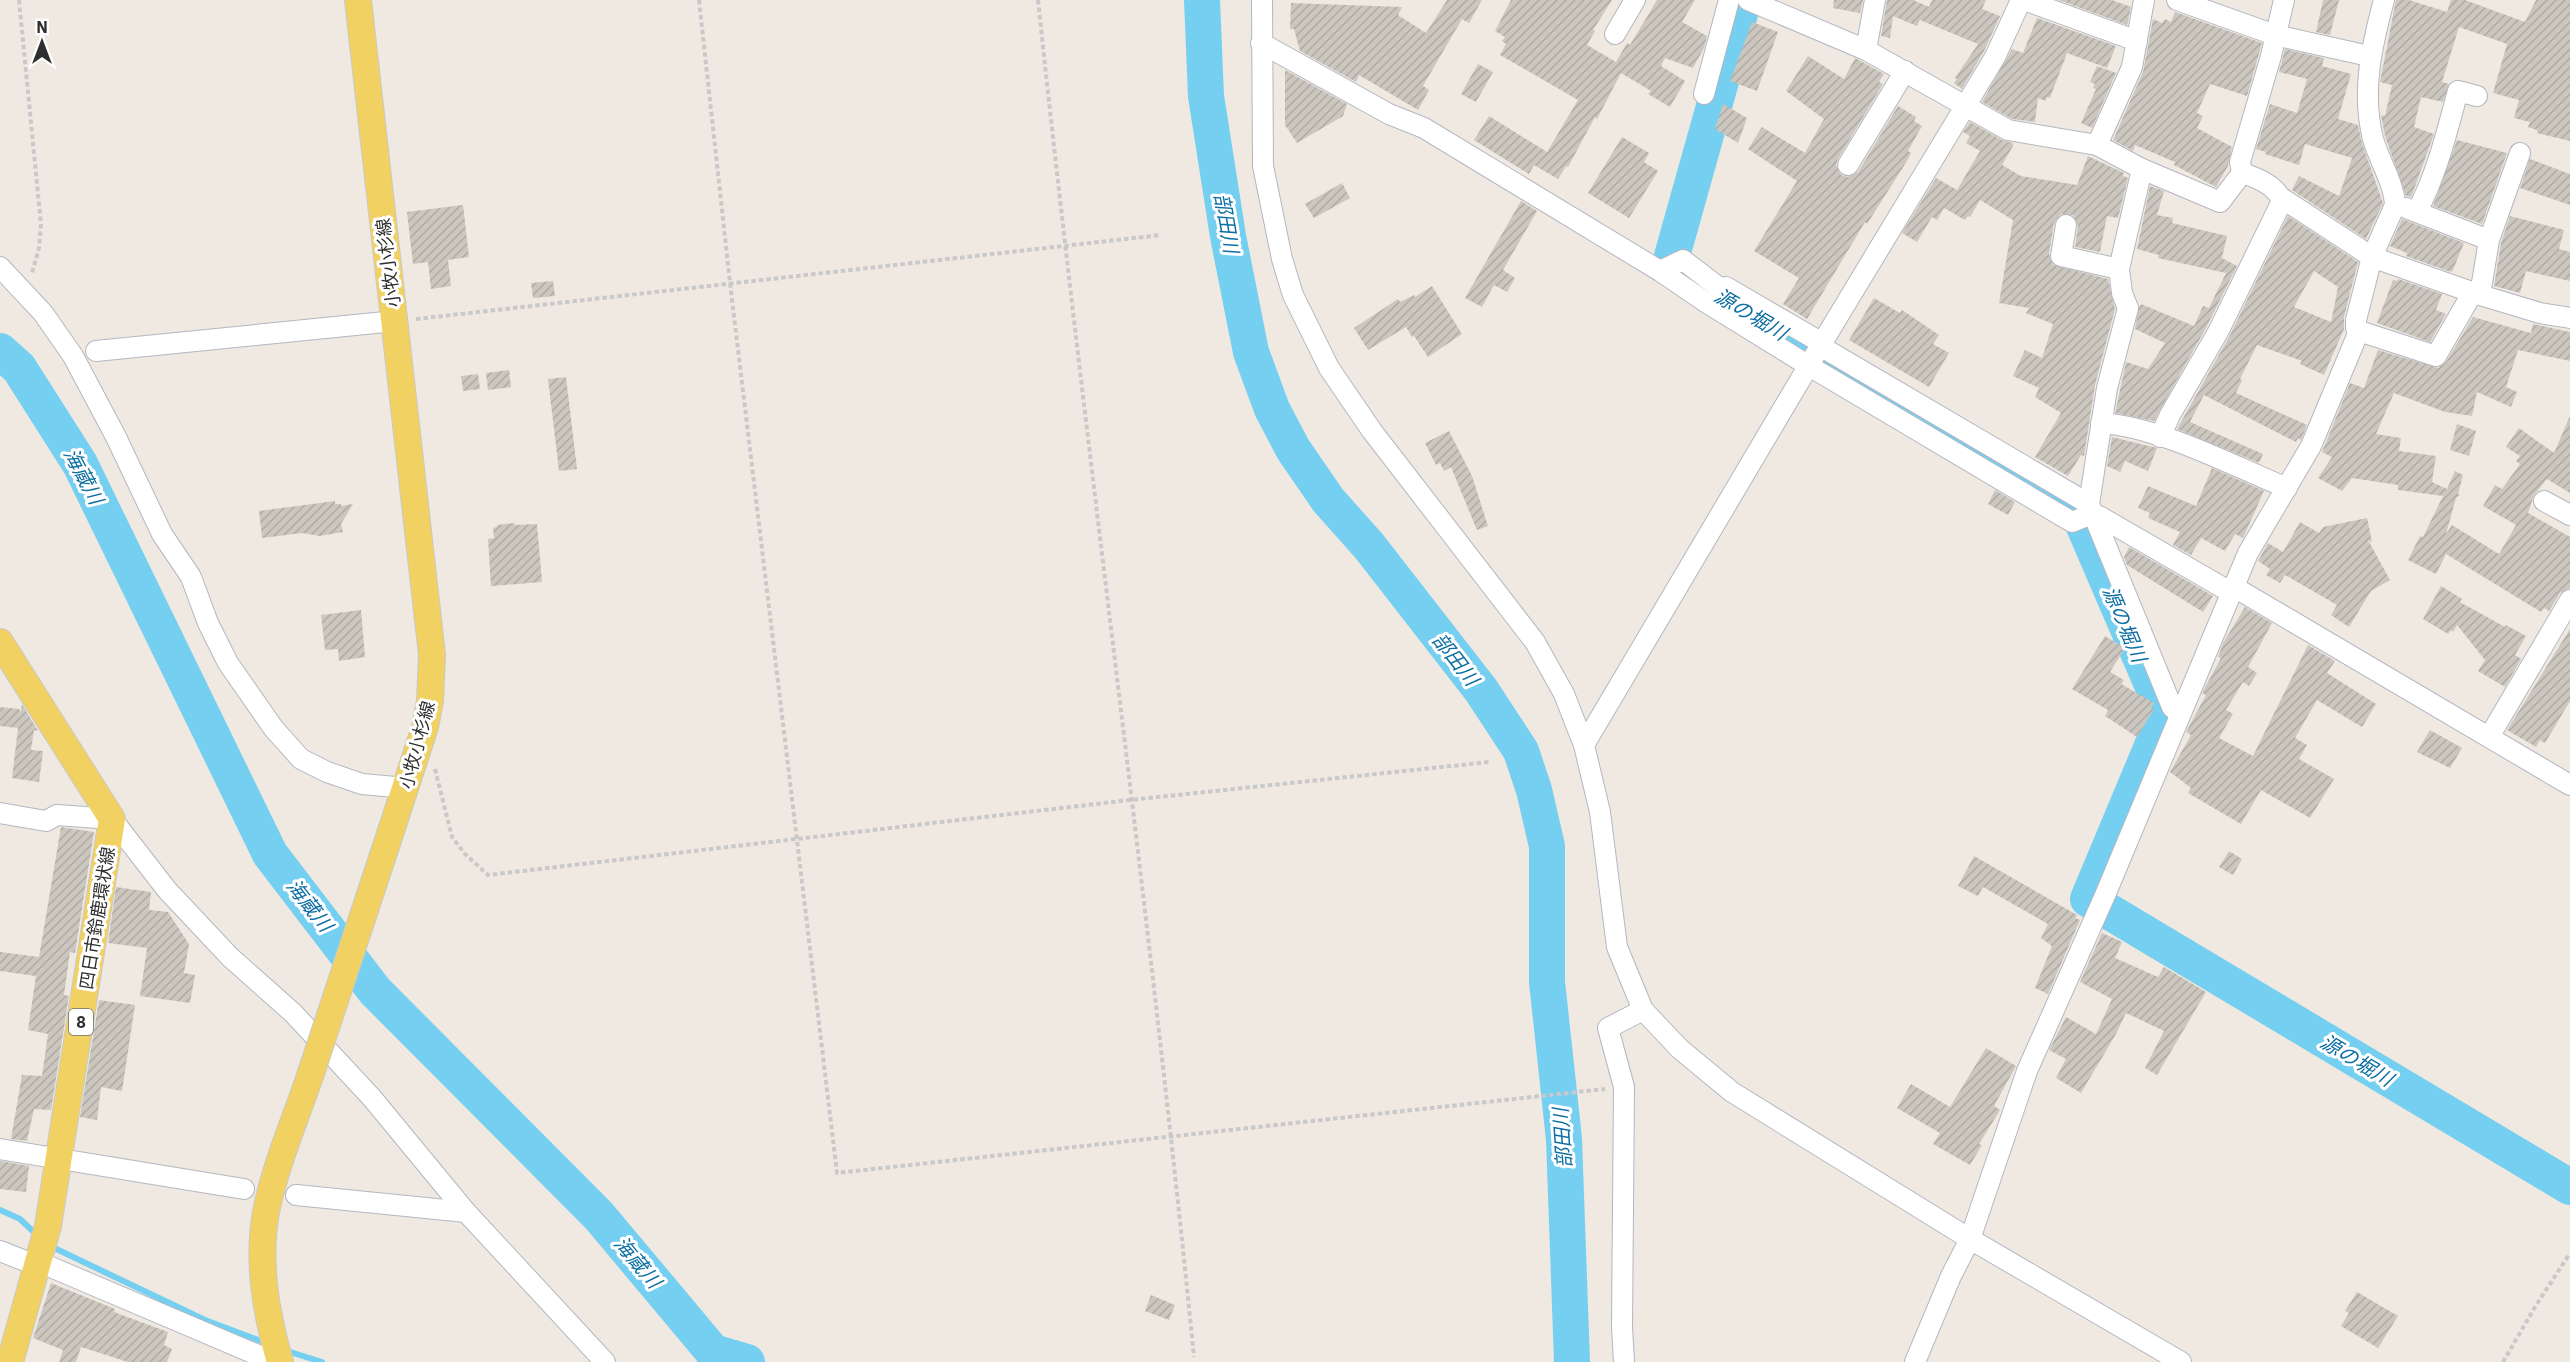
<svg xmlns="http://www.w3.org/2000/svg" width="2570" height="1362" viewBox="0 0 2570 1362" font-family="'IBM Plex Sans','Noto Sans JP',sans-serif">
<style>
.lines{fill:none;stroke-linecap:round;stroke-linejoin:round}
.stream{stroke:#75cff0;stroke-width:6}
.river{stroke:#75cff0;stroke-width:36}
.building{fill:url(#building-hatch);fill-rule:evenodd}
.minor-casing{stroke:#b4b7c1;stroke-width:22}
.major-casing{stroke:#c9c9c9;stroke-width:28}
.path{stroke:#c9c9c9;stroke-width:4;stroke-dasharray:4.5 3;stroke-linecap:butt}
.minor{stroke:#fff;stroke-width:20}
.major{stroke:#f2d163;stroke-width:26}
.major-bridge-casing{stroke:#c9c9c9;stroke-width:28;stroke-linecap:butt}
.major-bridge{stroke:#f2d163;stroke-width:26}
.labels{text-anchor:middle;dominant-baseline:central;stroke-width:6;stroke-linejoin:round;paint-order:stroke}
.shield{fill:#fff;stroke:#6d6d6d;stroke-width:1.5}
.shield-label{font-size:16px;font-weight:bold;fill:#2e2e2e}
.street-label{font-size:18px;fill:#2e2e2e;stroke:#fff}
.water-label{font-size:20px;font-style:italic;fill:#0d6fa3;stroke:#fff}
</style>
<defs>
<pattern id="building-hatch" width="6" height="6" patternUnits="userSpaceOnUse" patternTransform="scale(1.5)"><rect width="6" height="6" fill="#cbc7bf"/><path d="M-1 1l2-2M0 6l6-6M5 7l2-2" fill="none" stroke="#afaba4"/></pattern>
</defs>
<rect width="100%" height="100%" fill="#efe9e1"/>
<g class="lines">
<g class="stream">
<path d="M0,1210L20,1219L39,1237"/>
<path d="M48,1245L205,1320L269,1344"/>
<path d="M284,1350L322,1362"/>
<path d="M702,1362L713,1352"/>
</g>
<g class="river">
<path d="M1202,0L1206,96L1228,236L1251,352L1272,409L1293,449L1328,500L1369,546L1481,690L1521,751L1534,790L1547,846V982L1564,1139L1572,1362"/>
<path d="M1741,10L1672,256L1679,271L1778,333L2076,508L2165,715L2088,899L2570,1187"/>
<path d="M0,351L19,368L80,464L270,854L375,991L599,1216L713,1352L747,1362"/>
</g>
</g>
<g class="building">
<path d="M1447,0H1482L1469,23L1462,19L1445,48L1423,86L1429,90L1418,110L1359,75L1356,82L1300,51L1294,29H1290L1291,3L1402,7L1398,15L1426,33Z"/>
<path d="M1511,0H1612L1593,30L1595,31L1587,45L1616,62L1627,43L1630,45L1657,0H1695L1682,22L1707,36L1704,48L1693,68L1665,58L1661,66L1685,81L1670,107L1648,94L1651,91L1621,73L1597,119L1595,117L1568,167L1566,166L1558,179L1534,165L1529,174L1474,140L1489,116L1547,152L1578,100L1500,55L1506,44L1502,41L1505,37L1495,31Z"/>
<path d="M1834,0H1863L1860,13L1833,8Z"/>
<path d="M1887,0H1913L1929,7L1932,0H1986L1982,9L2000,16L1984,51L1962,89L1954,83L1957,79L1955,78L1978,44L1920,20L1917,26L1893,16L1890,38L1881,36Z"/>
<path d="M2059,0H2112L2131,7L2127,25Z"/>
<path d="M2323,0H2339L2330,35L2316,32Z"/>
<path d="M2396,0H2409L2447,12L2451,0H2465L2525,22L2536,0H2570V141L2537,133V130L2528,127L2530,122L2514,118L2519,100L2493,93L2507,44L2459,27L2442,82L2449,84L2443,102L2421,97L2414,127L2434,134L2413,192L2411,197L2406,196L2385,136L2381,115L2385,116L2392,85L2380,82Z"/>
<path d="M2175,12L2262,43L2247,96L2210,84L2197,113L2203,116L2197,128L2232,147L2228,166L2216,187L2174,165L2175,162L2135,145L2133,151L2113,140L2143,72L2153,19L2162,23L2165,19L2171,22Z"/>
<path d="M2037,18L2116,46L2107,68L2067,53L2050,98L2047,97L2046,101L2038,98L2035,122L2012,119L1982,102L2012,49L2023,53Z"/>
<path d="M1752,22L1778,32L1757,91L1730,81Z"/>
<path d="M2285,49L2324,58L2322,66L2351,74L2338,119L2358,125L2362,143L2383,203L2366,239L2292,190L2299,176L2339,196L2352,158L2305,144L2299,165L2265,154L2266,152L2256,149L2270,104L2297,113L2307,79L2279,72Z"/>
<path d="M1808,56L1844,79L1855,58L1884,74L1879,82L1883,84L1838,159L1836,165L1841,175L1848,177L1858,172L1898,106L1916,117L1914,121L1922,126L1908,151L1911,153L1907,161L1867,224L1865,222L1807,319L1783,304L1799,278L1754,251L1797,181L1748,149L1762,127L1805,153L1824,119L1786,91Z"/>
<path d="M1478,64L1493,72L1476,102L1461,94Z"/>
<path d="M2097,66L2116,73L2092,128L2081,123L2096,89L2093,88L2095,84L2090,82Z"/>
<path d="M1285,70L1347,104L1343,116L1297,143L1285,125Z"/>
<path d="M1723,104L1747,118L1738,143L1715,129Z"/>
<path d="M1970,122L2002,140L2013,143V146L2002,165L2021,176L2077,185L2088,156L2124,173L2123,176L2128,178L2118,218L2107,216L2100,252L2075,247L2078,226L2073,215L2061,214L2054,223L2049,254L2053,265L2108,279L2115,309L2095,385L2084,456L2081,455L2068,476L2035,457L2061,413L2035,397L2039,388L2013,376L2025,350L2042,358L2053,324L2026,313L2029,308L1999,303L2013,220L1980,200L1970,217L1968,216L1965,220L1944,208L1937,220L1932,217L1917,242L1902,233L1936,178L1957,190L1980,151L1966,143L1970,136L1963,132Z"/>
<path d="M1622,137L1649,153L1644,162L1658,171L1629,218L1588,193Z"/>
<path d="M2457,140L2507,153L2482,224L2433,206Z"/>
<path d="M2530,159L2570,174V205L2520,188Z"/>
<path d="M1342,183L1350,198L1314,218L1305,204Z"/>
<path d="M2150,186L2164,191L2157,215L2173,218L2172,223L2227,236L2222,258L2237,266L2207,326L2154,421L2115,413L2126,362L2148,369L2165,343L2135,329L2139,307L2141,304L2194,326L2203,306L2209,308L2226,273L2158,258L2159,255L2137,249Z"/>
<path d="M1521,201L1537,211L1503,270L1515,278L1507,292L1494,285L1482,307L1465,298Z"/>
<path d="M463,205L469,257L448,260L451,286L431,289L428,262L413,264L407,212Z"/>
<path d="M2288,216L2358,262L2344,317V329L2324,375L2300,364L2302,361L2257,345L2240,379L2242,380L2236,393L2307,425L2301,440L2298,438L2296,442L2204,395L2190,422L2263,454L2259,463L2177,429L2229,337ZM2314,271L2338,287L2331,322L2294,307Z"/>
<path d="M2510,216L2564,230L2559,249L2570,252V281L2526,271L2520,293L2494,286L2501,243Z"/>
<path d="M2402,219L2464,243L2453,270L2451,272L2406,256L2407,253L2390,246Z"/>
<path d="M2398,279L2442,294L2436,310L2446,314L2430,342L2377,323L2393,280L2397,281Z"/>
<path d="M553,281L555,296L533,298L531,283Z"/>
<path d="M1432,286L1462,334L1428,357L1414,336L1412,337L1406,327L1368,350L1354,328L1398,299L1400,302L1414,295L1415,297Z"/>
<path d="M1874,298L1900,313L1902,310L1939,335L1933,344L1949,353L1929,387L1849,340Z"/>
<path d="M2473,317L2531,333L2533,324L2570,332V361L2518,350L2506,387L2517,392L2511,407L2477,392L2472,416L2445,412L2394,393L2376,434L2401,438L2399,451L2436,456L2432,482L2447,489L2455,471L2463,475L2458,494L2460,495L2456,498L2446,534L2452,525L2499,554L2516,525L2483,506L2495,485L2502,489L2520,464L2516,461L2520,456L2506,447L2519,428L2554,453L2570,416V493L2547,479L2534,495L2528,513L2570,537V588L2560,593L2549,611L2544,608L2541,612L2446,554L2436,574L2408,560L2420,536L2423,537L2443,496L2398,490V485L2352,478L2342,491L2318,478L2332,457L2322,452L2350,383L2364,388L2378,350L2438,368L2446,362Z"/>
<path d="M509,370L511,387L488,390L486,373Z"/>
<path d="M478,374L480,389L463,391L461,376Z"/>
<path d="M566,377L577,469L559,471L548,379Z"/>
<path d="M2457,424L2476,431L2469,456L2450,450Z"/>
<path d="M1449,431L1472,476L1488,526L1477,530L1451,467L1444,471L1440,463L1436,465L1425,443Z"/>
<path d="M2112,437L2157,448L2148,471L2125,461L2120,472L2107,466Z"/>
<path d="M2212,468L2264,491L2243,538L2235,534L2225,551L2201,538L2191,555L2173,545L2180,532L2148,518L2150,513L2138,508L2148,486L2196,506Z"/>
<path d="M1995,490L2015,502L2008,515L1988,504Z"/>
<path d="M335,501V504H341V506L353,504L341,524L343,532L320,536L302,533L262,538L259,511Z"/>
<path d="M2367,518L2372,542L2368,540L2390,580L2371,591L2349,627L2331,615L2337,605L2285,575L2280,583L2266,575L2270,569L2258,561L2268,543L2283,552L2300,522L2319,533L2323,527Z"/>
<path d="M514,523L515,525L537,524L542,582L491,586L488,539L494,538L493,528L497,527V525Z"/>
<path d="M2129,547L2213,596L2203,612L2127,565L2124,557Z"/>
<path d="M2441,586L2462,599L2460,602L2505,627L2506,625L2526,636L2515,655L2521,659L2505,687L2478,671L2485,660L2457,625L2453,632L2451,630L2448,634L2423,619Z"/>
<path d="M2245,607L2272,623L2248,667L2257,673L2249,686L2243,682L2226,710L2233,714L2219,738L2253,756L2308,645L2335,661L2327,673L2376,704L2362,727L2317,700L2295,738L2307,745L2299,759L2334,779L2310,818L2261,790L2241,824L2188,793L2191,788L2170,772L2191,735L2186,732L2206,695L2202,693L2221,658L2218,657L2223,643Z"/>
<path d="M361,610L365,657L339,661L338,649L325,650L321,615Z"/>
<path d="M2570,629V701L2545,743L2540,740L2536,747L2507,730Z"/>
<path d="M2105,636L2125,648L2110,672L2124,680L2121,684L2154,703L2151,708L2154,709L2137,737L2105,716L2108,710L2072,689Z"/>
<path d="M22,704L38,731L34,730L31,750L43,751L39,782L12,778L18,728L0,726V707L19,709L21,712Z"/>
<path d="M2430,730L2462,748L2450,768L2417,752Z"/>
<path d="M61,827L94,832L75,953L70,952L64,995L69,996L51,1110L34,1109L27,1141L11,1139L22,1075L42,1076L48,1034L28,1030L36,976L0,971V952L39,957Z"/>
<path d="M2229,851L2242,859L2233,875L2219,867Z"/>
<path d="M1974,856L2077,915L2075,918L2080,920L2048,994L2035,988L2052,946L2041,938L2048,924L1983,887L1978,896L1958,886Z"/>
<path d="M116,887L151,892L149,910L168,912L189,944L184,973L195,975L190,1003L140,996L147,948L108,943Z"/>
<path d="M2102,933L2122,942L2115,958L2158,977L2164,967L2206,992L2157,1075L2145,1068L2164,1031L2126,1013L2116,1034L2081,1093L2056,1078L2066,1059L2049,1050L2066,1017L2096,1034L2112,999L2080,982Z"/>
<path d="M99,1000L135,1005L122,1091L101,1087L97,1120L80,1117Z"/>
<path d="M1986,1048L2016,1066L1994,1106L2000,1110L1979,1144L1982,1145L1970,1165L1933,1144L1940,1133L1897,1108L1911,1084L1950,1107Z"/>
<path d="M0,1161L29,1166L26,1192L0,1189Z"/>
<path d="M51,1283L115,1309L114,1312L168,1332L164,1345L172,1349L167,1362H128L81,1347L76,1362H59L63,1350L33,1338Z"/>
<path d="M2357,1292L2398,1316L2378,1348L2341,1326L2349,1313L2345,1311Z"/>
<path d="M1151,1295L1175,1305L1169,1320L1145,1311Z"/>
</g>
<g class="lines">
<defs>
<g id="minor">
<path d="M1262,0L1263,166L1282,259L1293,295L1329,368L1372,431L1535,642L1564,694L1584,745L1600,812L1617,947L1643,1010L1680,1049L1732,1092L1970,1239L2181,1362"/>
<path d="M1748,0L1866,50L2008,130L2097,145L2142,169L2220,202L2242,173L2240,162L2271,56L2284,0"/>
<path d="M2024,0L2137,41"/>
<path d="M2177,0L2275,35L2369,56"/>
<path d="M1615,34L1635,0"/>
<path d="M1261,43L1389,114L1424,128L1660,271L1707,303L1809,366L2072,522L2092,514L2099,516L2232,593"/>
<path d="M1866,50L1875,0"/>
<path d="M1704,94L1729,0"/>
<path d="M2097,145L2132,67L2144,0"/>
<path d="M1848,165L1905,71"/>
<path d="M2142,169L2119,269L2122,293L2128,308L2107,388L2089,504L2172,707L2180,715"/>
<path d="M2242,173C2255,177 2273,184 2280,197L2372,257L2480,295L2540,313L2570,318"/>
<path d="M2406,208L2489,240"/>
<path d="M2417,211C2437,174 2447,131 2458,91L2477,96"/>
<path d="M2066,225L2061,256L2119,269"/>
<path d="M0,267L43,313L73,356L116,437L162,534L191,577L208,623L228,663L274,729L301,759L327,772L362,784L406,788"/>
<path d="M1660,271L1683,260L1721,289L1726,287L1822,343"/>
<path d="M2480,295L2489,240L2520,153"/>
<path d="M2359,331L2356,328V320L2372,257L2395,205C2394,183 2379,160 2373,139C2361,91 2372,45 2384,0"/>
<path d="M1820,346L2089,504"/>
<path d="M96,351L395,321"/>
<path d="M2101,423C2160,427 2231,465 2287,488"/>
<path d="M2160,437L2170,415L2218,332L2283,199"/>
<path d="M2544,501L2570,515"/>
<path d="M2234,587L2570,785"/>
<path d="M2489,737L2570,600"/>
<path d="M1584,745L1822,343L1995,57L2021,0"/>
<path d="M0,813L46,821L57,815L112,819L167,890L230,957L293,1013L372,1098L466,1212L605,1362"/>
<path d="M0,1149L244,1189"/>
<path d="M296,1195L466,1212"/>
<path d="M0,1251L38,1266"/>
<path d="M39,1262L274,1362"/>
<path d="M1624,1362L1622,1327L1624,1087L1608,1028L1643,1010"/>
<path d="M1915,1362L1951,1276L1970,1239L2027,1071L2106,893L2248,553L2311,446L2359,331L2436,356L2473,292"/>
</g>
<g id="major">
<path d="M358,0L432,655L430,701L425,727L392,828"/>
<path d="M0,642L112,819L48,1226L10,1362"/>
<path d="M280,1362C266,1313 257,1263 266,1212C275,1166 295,1120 310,1076"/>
</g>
</defs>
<use href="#minor" class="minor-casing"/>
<use href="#major" class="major-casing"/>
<g class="path">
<path d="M19,0L41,225L39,248L32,273"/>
<path d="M699,0L730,283L837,1173L1605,1089"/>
<path d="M1038,0C1086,453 1149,904 1194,1357"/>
<path d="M416,319L1161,235"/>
<path d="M435,769L452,837L465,854L488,875L1130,800L1489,762"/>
<path d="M2503,1362L2535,1307L2570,1253"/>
</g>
<use href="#minor" class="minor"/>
<use href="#major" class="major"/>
<defs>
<path id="major-bridge" d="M310,1076L392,828"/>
</defs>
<use href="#major-bridge" class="major-bridge-casing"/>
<use href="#major-bridge" class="major-bridge"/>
</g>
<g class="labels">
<rect class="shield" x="69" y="1009" width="24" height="26" rx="4.5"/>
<g class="shield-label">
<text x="81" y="1022">8</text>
</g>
<g class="street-label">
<text transform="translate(388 263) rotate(-97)">小牧小杉線</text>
<text transform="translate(417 745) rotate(-75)">小牧小杉線</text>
<text transform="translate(97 918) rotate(-81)">四日市鈴鹿環状線</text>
</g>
<g class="water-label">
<text transform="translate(1227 223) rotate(80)">部田川</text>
<text transform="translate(1751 314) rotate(31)">源の堀川</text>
<text transform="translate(84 476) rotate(62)">海蔵川</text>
<text transform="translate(2125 624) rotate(67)">源の堀川</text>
<text transform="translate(1456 659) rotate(52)">部田川</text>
<text transform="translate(310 905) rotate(52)">海蔵川</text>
<text transform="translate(2357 1060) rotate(31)">源の堀川</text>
<text transform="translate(1562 1138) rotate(-94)">部田川</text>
<text transform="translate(638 1262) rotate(50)">海蔵川</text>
</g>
</g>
<g transform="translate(42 42)" stroke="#ffffff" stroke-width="4.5" paint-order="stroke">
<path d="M0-4.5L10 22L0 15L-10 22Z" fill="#2e2e2e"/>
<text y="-9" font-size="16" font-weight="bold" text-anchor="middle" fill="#2e2e2e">N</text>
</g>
</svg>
